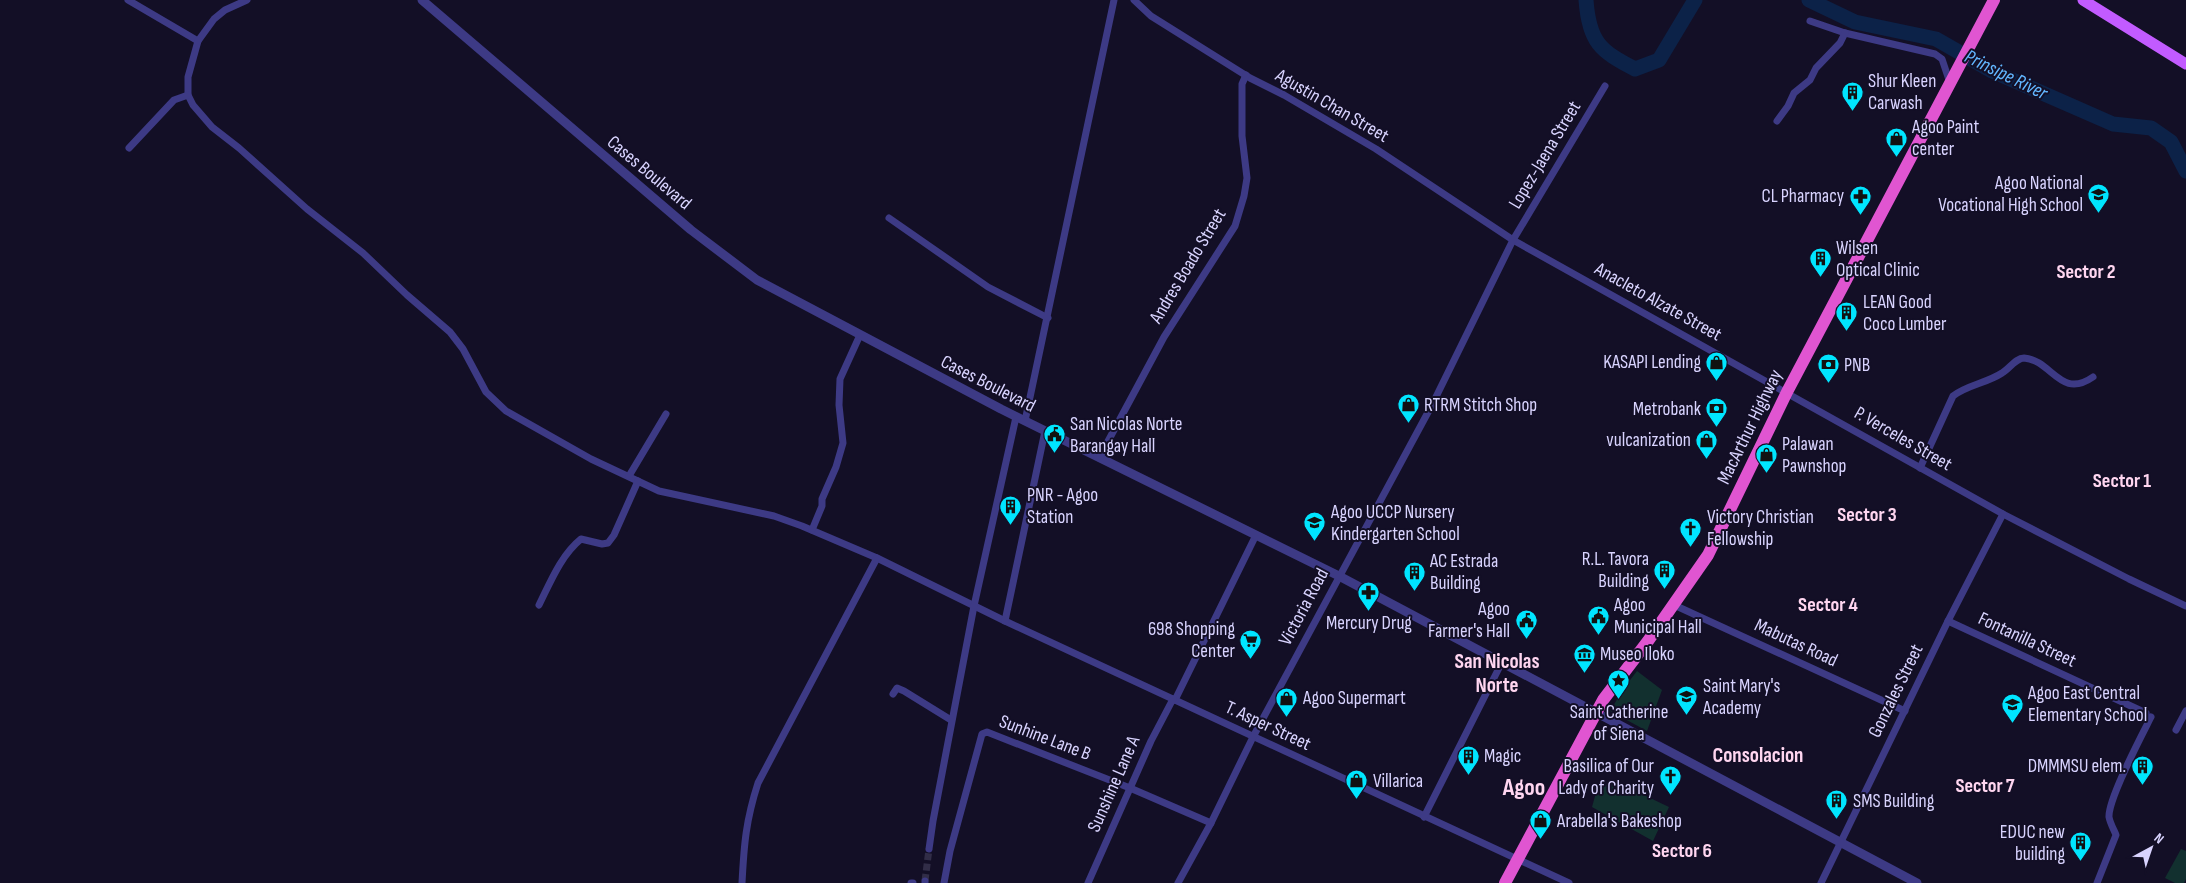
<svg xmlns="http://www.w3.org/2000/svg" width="2186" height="883" viewBox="0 0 2186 883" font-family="'Sofia Sans Condensed',sans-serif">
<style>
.green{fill:#12302f}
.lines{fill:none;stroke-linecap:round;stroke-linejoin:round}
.river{stroke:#0c2248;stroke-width:15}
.minor-tunnel{stroke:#312d47;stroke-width:7;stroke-dasharray:7 3.5;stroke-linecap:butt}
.minor{stroke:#3d3a85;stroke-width:7}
.tertiary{stroke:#3d3a85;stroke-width:9}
.primary{stroke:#c25bff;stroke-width:11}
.trunk{stroke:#e055d1;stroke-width:12}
.labels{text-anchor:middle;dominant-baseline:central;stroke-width:4;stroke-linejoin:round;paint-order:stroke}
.poi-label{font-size:19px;fill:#d9d4ff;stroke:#130f26;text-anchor:start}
.street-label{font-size:19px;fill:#d9d4ff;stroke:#130f26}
.water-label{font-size:20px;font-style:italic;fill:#62b6ff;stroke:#130f26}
.neighbourhood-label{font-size:20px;font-weight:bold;fill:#ffd6f0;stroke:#130f26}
.quarter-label{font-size:21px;font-weight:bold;fill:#ffd6f0;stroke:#130f26}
.district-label{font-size:24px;font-weight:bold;fill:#ffd6f0;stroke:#130f26}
</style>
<rect width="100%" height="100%" fill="#130f26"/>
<g class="green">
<path d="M1637,671L1662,690L1647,731L1610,711L1624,688Z"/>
<path d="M1612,780L1669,807L1653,841L1592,807L1599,782L1609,786Z"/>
<path d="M2181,849L2186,851V879L2184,883H2175L2165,878Z"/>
</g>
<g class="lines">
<g class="river">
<path d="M1586,0C1589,42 1600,51 1635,69L1659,60L1695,0"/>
<path d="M1809,0L1855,22L1936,39L1992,71L2113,124L2151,128L2171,142L2186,171"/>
</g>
<path class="minor-tunnel" d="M925,881L929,849"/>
<g class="minor">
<path d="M128,0L198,41"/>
<path d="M247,0L225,10L214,19L198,41L188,77V95L193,105L212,127L239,148L307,209L363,253L407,295L450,332L463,349L486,392L506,411L591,459L659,491L774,516L802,526L877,558L1005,621L1569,883"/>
<path d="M1134,0L1151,16L1250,78L1284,95L1376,149L1513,240L2003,514L2129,579L2186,606"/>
<path d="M1810,21L1845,33L1935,54L1942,59L1950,83"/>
<path d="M1777,121L1788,106L1794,93L1810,80L1816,68L1840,43L1845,33"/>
<path d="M129,148L174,100L188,95"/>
<path d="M889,218L988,287L1048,318"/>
<path d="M1025,421L1114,0"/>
<path d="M1099,458L1164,337L1235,226L1244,196L1247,178L1242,136V84L1246,75"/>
<path d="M1920,468L1953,396C1967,385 1987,383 2002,373C2009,369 2016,358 2024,358C2052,360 2060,400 2093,377"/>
<path d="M629,476L666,414"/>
<path d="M812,530L822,506V499L836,467L843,443L839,405L840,379L860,335"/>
<path d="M539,605C550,583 561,555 581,539L602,544L608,543L614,535L638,481"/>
<path d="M1674,605L1905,711"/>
<path d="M1005,621L1045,431"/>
<path d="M1948,621L2146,713"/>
<path d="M893,694L897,688L904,691L951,720"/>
<path d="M1175,700L1256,535"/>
<path d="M2176,730L2186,711"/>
<path d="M1424,817L1502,662"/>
<path d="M929,849L933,821L974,606L1016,417"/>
<path d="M742,883C744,844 746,820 758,783L877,558"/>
<path d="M911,883H913"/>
<path d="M925,883V881"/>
<path d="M944,883L950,851L982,734L987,732L1130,788L1211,823"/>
<path d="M1088,883L1151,741L1173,699"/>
<path d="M1178,883L1211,823L1253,737L1433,403L1513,240L1605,86"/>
<path d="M1821,883L1948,621L2003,514"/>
<path d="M2097,883L2116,835C2114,830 2110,823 2109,817C2108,799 2142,735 2151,717"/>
</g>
<path class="tertiary" d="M422,0L691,230L757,280L1001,409L1339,576L1917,883"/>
<path class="primary" d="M2083,0L2186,64"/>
<path class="trunk" d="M1505,883L1603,700L1648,641L1708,555L1787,392L1994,0"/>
</g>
<defs>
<symbol id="building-pin" viewBox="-11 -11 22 30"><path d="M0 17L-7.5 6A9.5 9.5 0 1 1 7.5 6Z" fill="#00e5ff" stroke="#130f26"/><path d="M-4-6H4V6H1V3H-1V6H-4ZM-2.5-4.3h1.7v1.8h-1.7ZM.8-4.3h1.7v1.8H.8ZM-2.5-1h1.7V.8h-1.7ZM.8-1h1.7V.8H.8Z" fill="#111"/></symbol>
<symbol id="shop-pin" viewBox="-11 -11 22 30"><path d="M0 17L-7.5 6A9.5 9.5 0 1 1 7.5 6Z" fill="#00e5ff" stroke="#130f26"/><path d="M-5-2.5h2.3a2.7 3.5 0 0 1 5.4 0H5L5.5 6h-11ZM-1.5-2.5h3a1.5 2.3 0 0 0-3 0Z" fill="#111"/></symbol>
<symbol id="school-pin" viewBox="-11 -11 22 30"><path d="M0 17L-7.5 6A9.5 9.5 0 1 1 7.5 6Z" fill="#00e5ff" stroke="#130f26"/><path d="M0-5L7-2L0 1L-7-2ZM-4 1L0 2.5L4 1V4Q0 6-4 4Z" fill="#111"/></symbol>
<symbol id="pharmacy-pin" viewBox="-11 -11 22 30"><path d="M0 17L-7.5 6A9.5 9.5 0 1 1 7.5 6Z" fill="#00e5ff" stroke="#130f26"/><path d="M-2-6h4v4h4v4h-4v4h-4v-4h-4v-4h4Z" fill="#111"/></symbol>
<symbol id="bank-pin" viewBox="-11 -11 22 30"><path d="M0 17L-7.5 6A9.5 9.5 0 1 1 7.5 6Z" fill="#00e5ff" stroke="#130f26"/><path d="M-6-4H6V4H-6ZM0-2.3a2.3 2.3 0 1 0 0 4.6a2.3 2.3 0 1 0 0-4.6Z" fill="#111"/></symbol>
<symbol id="civic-pin" viewBox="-11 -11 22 30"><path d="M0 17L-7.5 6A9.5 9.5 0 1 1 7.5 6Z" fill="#00e5ff" stroke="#130f26"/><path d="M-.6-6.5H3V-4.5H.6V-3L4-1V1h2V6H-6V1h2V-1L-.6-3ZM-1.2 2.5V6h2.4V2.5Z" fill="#111"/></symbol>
<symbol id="church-pin" viewBox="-11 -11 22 30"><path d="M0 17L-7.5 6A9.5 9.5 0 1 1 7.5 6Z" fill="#00e5ff" stroke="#130f26"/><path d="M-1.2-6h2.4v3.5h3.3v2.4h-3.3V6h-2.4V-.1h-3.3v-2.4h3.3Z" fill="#111"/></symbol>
<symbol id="supermarket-pin" viewBox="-11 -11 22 30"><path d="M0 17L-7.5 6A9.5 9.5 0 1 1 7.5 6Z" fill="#00e5ff" stroke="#130f26"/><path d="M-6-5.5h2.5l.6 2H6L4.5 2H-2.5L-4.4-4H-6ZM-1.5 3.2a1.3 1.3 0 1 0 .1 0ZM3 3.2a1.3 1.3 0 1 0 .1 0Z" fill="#111"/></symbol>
<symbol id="museum-pin" viewBox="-11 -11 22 30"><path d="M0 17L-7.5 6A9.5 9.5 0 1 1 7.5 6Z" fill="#00e5ff" stroke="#130f26"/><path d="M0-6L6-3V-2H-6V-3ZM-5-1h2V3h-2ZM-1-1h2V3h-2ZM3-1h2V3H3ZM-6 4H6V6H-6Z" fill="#111"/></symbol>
<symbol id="sight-pin" viewBox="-11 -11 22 30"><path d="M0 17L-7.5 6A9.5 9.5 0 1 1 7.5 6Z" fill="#00e5ff" stroke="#130f26"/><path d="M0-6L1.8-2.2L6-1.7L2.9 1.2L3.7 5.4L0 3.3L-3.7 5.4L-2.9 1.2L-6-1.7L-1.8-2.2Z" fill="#111"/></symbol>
</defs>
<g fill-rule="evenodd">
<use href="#building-pin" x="1840" y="80" width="25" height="34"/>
<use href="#shop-pin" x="1884" y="126" width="25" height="34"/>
<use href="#school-pin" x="2086" y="182" width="25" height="34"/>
<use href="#pharmacy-pin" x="1848" y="184" width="25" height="34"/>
<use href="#building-pin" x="1808" y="246" width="25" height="34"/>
<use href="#building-pin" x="1834" y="300" width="25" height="34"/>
<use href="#shop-pin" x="1704" y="350" width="25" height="34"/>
<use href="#bank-pin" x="1816" y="352" width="25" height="34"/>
<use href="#shop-pin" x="1396" y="392" width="25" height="34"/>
<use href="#bank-pin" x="1704" y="396" width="25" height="34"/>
<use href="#civic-pin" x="1042" y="422" width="25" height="34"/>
<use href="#shop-pin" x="1694" y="428" width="25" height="34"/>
<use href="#shop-pin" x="1754" y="442" width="25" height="34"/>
<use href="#building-pin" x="998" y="494" width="25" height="34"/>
<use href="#school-pin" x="1302" y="510" width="25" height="34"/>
<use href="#church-pin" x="1678" y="516" width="25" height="34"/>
<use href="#building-pin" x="1652" y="558" width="25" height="34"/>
<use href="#building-pin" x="1402" y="560" width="25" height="34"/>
<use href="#pharmacy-pin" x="1356" y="580" width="25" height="34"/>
<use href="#civic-pin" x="1586" y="604" width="25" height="34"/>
<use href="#civic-pin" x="1514" y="608" width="25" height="34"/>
<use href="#supermarket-pin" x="1238" y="628" width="25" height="34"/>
<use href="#museum-pin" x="1572" y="642" width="25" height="34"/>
<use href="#sight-pin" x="1606" y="668" width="25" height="34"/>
<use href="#school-pin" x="1674" y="684" width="25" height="34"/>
<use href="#shop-pin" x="1274" y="686" width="25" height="34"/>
<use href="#school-pin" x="2000" y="692" width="25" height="34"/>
<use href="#building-pin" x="1456" y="744" width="25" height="34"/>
<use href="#building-pin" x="2130" y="754" width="25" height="34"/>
<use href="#church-pin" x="1658" y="764" width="25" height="34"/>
<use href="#shop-pin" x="1344" y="768" width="25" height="34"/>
<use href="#building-pin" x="1824" y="788" width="25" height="34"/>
<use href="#shop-pin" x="1528" y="808" width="25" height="34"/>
<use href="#building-pin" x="2068" y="830" width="25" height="34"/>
</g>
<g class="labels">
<g class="poi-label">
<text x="1868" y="81">Shur Kleen<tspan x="1868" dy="22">Carwash</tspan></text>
<text x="1912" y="127">Agoo Paint<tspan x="1912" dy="22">center</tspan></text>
<text x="2083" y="183" text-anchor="end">Agoo National<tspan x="2083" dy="22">Vocational High School</tspan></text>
<text x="1844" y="196" text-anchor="end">CL Pharmacy</text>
<text x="1836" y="248">Wilsen<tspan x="1836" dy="22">Optical Clinic</tspan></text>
<text x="1863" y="302">LEAN Good<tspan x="1863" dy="22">Coco Lumber</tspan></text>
<text x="1701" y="362" text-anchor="end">KASAPI Lending</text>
<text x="1844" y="365">PNB</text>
<text x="1424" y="405">RTRM Stitch Shop</text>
<text x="1701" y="409" text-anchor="end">Metrobank</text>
<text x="1070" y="424">San Nicolas Norte<tspan x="1070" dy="22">Barangay Hall</tspan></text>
<text x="1691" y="440" text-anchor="end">vulcanization</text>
<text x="1782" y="444">Palawan<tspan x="1782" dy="22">Pawnshop</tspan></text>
<text x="1027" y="495">PNR - Agoo<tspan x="1027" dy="22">Station</tspan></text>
<text x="1331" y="512">Agoo UCCP Nursery<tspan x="1331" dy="22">Kindergarten School</tspan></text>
<text x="1707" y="517">Victory Christian<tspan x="1707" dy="22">Fellowship</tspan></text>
<text x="1649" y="559" text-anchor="end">R.L. Tavora<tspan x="1649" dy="22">Building</tspan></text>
<text x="1430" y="561">AC Estrada<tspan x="1430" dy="22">Building</tspan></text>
<text x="1614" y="605">Agoo<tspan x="1614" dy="22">Municipal Hall</tspan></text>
<text x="1510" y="609" text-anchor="end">Agoo<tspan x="1510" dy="22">Farmer's Hall</tspan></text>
<text x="1369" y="623" text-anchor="middle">Mercury Drug</text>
<text x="1235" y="629" text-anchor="end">698 Shopping<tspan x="1235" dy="22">Center</tspan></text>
<text x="1600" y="654">Museo Iloko</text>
<text x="1703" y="686">Saint Mary's<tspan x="1703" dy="22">Academy</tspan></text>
<text x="2028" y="693">Agoo East Central<tspan x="2028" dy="22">Elementary School</tspan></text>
<text x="1303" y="698">Agoo Supermart</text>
<text x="1619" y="712" text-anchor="middle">Saint Catherine<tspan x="1619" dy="22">of Siena</tspan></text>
<text x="1484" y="756">Magic</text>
<text x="1654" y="766" text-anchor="end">Basilica of Our<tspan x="1654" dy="22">Lady of Charity</tspan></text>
<text x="2126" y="766" text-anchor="end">DMMMSU elem.</text>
<text x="1373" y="781">Villarica</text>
<text x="1853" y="801">SMS Building</text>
<text x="1557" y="821">Arabella's Bakeshop</text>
<text x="2065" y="832" text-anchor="end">EDUC new<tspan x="2065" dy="22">building</tspan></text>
</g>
<g class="street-label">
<text transform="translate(1332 106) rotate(30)">Agustin Chan Street</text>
<text transform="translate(1545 155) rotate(-59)">Lopez-Jaena Street</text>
<text transform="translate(649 173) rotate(40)">Cases Boulevard</text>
<text transform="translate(1188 266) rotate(-59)">Andres Boado Street</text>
<text transform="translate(1658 302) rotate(29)">Anacleto Alzate Street</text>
<text transform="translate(988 384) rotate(27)">Cases Boulevard</text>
<text transform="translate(1750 427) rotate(-64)">MacArthur Highway</text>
<text transform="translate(1903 439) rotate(30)">P. Verceles Street</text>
<text transform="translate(1304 607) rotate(-62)">Victoria Road</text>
<text transform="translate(2027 640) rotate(25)">Fontanilla Street</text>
<text transform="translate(1796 643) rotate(25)">Mabutas Road</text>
<text transform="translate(1896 691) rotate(-64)">Gonzales Street</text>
<text transform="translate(1268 726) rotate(25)">T. Asper Street</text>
<text transform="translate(1045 738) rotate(21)">Sunhine Lane B</text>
<text transform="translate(1114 784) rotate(-66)">Sunshine Lane A</text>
</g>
<g class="water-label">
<text transform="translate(2006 75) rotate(26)">Prinsipe River</text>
</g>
<g class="neighbourhood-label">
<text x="2086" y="272">Sector 2</text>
<text x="2122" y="481">Sector 1</text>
<text x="1867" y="515">Sector 3</text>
<text x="1828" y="605">Sector 4</text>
<text x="1985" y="786">Sector 7</text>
<text x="1682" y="851">Sector 6</text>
</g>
<g class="quarter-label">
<text x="1497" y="661">San Nicolas<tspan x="1497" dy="24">Norte</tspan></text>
<text x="1758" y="755">Consolacion</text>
</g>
<g class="district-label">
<text x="1524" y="787">Agoo</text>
</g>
</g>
<g transform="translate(2151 848) rotate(40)" stroke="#130f26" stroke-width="4" paint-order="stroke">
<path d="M0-4L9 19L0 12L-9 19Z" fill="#d9d4ff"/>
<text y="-8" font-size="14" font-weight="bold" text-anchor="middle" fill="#d9d4ff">N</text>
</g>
</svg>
